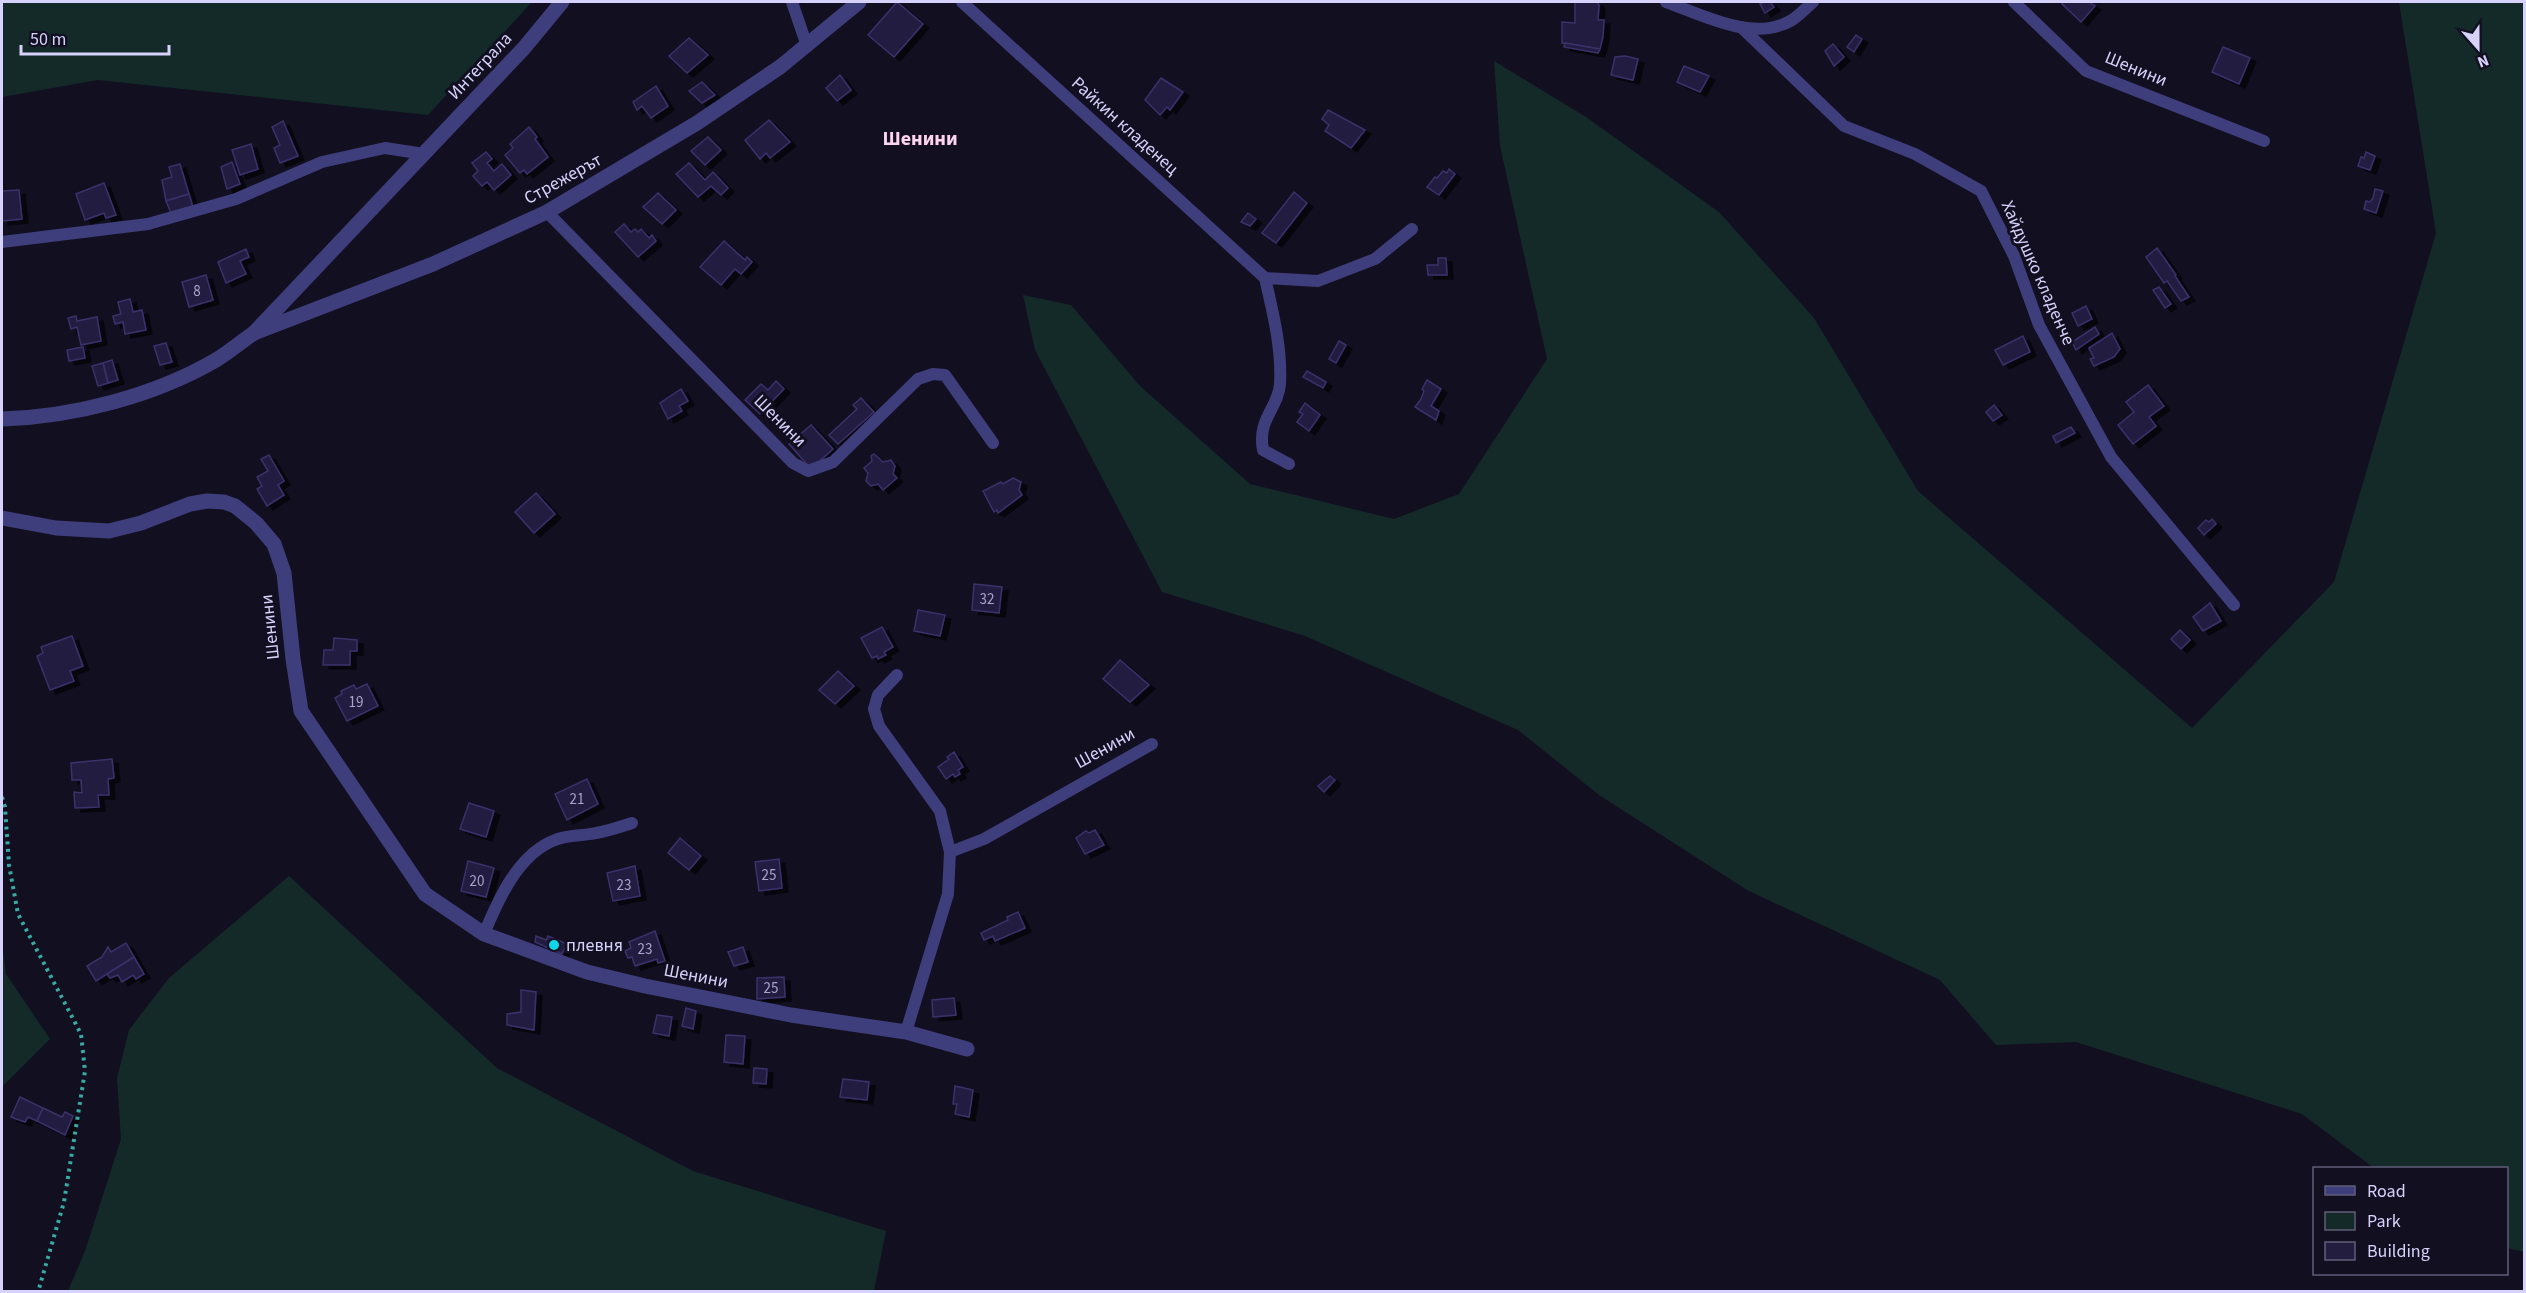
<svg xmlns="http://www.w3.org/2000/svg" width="2526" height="1293" viewBox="0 0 2526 1293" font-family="'Source Sans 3',sans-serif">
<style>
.green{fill:#132a29}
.building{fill:#231d40;stroke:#3b306b;stroke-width:1.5;filter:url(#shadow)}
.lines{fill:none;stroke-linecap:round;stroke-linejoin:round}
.path{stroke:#37aba3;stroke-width:4;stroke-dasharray:3 4.5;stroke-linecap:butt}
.service{stroke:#3f3e7c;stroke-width:12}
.minor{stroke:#3f3e7c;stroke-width:15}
.tertiary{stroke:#3f3e7c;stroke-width:15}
.poi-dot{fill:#11d5e8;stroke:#120f21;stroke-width:2}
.labels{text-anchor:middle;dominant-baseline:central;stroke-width:6;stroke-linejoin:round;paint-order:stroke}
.number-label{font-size:15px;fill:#aaa5cd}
.street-label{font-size:18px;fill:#d7d2fc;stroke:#120f21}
.poi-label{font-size:18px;fill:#d7d2fc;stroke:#120f21;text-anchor:start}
.neighbourhood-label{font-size:20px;font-weight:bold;fill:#fcd4ee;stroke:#120f21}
</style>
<defs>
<filter id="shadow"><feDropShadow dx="6" dy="4" stdDeviation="0" flood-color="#0009"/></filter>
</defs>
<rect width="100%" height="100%" fill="#120f21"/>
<g class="green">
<path d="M2,2H532L428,115L98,80L2,97Z"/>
<path d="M2399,2H2524V1252L2507,1248L2506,1168H2374L2302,1114L2076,1042L1996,1045L1940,980L1747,890L1599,795L1518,730L1305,636L1162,592L1035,350L1023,295L1071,305L1140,386L1250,484L1394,519L1459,494L1547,359L1500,146L1494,61L1586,117L1719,212L1814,318L1918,491L2192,728L2334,582L2436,233Z"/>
<path d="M289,876L497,1068L693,1171L886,1231L874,1291H68L85,1251L121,1139L117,1078L129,1030L169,978Z"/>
<path d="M2,943L6,974L50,1039L2,1087Z"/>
</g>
<g class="building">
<path d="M897,2L923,24L894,57L868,35Z"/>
<path d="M1575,2H1597L1599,5L1598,20H1604L1603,37L1600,49L1562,43V22L1575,23Z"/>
<path d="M1764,2H1770L1774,7L1765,13L1760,4Z"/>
<path d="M2064,2H2089L2095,6L2081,22L2062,4Z"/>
<path d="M1856,35L1862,39L1854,52L1847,47Z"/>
<path d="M689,38L708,55L687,73L669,56Z"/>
<path d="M1565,43L1588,47L1600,49L1598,53L1564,47Z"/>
<path d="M1833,44L1844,57L1834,66L1825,51Z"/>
<path d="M2223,47L2250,58L2239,84L2212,72Z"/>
<path d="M1625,56L1638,59L1633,80L1611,75L1615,57Z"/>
<path d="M1684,66L1709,76L1700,92L1677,82Z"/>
<path d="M840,75L851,90L837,101L826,88Z"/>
<path d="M1161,78L1183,92L1170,110L1167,107L1160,115L1145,100Z"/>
<path d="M702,82L715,95L702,103L689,91Z"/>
<path d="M656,86L668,106L651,118L642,106L637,110L633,102Z"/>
<path d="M1328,110L1365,130L1351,148L1325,131L1329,125L1322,119Z"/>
<path d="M769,120L790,142L770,158L766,153L760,159L745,140Z"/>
<path d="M283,121L298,156L280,163L274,148L280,145L272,127Z"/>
<path d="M529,127L537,137L535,139L548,157L527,174L524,170L520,173L505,155L513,148L510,144Z"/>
<path d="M708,137L721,150L705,165L691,151Z"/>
<path d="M251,144L258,169L240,175L232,150Z"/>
<path d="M486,152L492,159L487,163L494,171L502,164L511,175L494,190L487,182L482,186L473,176L478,171L472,163Z"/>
<path d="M2366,152L2375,156L2370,170L2358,166L2361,157L2364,158Z"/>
<path d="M232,162L240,184L227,189L221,167Z"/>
<path d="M689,163L705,180L713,172L728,188L721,195L711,186L698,197L676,174Z"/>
<path d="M180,164L189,194L166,201L162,180L172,177L169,167Z"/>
<path d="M1449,169L1455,174L1439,195L1427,187L1435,177L1437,178L1443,171L1447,173Z"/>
<path d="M104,183L116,215L106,218L104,213L85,220L76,194Z"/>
<path d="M2375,189L2383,191L2376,213L2364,209L2366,201L2370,202L2373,198Z"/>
<path d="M19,190L22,219L2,221V191Z"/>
<path d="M1294,192L1307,203L1276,243L1262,233Z"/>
<path d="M658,193L676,210L662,224L643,207Z"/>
<path d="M189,194L193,207L171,213L166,201Z"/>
<path d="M1248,213L1256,219L1250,226L1241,222Z"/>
<path d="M624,224L631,232L635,229L638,232L641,229L649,238L652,235L656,241L638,257L615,232Z"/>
<path d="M724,241L745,260L747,257L752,262L741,274L735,269L721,285L700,267Z"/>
<path d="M2157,248L2176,275L2175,276L2189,297L2181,301L2167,281L2164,283L2146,257Z"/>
<path d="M246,249L249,257L240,261L246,274L226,283L218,262Z"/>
<path d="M1438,258H1446L1447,275H1428L1427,265H1438Z"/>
<path d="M206,275L213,300L189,307L182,282Z"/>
<path d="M2159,287L2171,304L2165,308L2153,290Z"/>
<path d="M130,299L133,312L142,310L146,330L125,334L123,322L115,324L113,316L121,314L118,302Z"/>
<path d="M2086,306L2092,319L2078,326L2072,313Z"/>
<path d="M76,316L77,321L97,317L101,341L81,345L77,327L71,329L68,318Z"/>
<path d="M2095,327L2099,334L2076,350L2072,342Z"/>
<path d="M2112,333L2120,349L2114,357L2094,366L2090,359L2094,358L2089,348Z"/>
<path d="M2023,336L2030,352L2003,365L1995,350Z"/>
<path d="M1339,341L1346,345L1336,363L1329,359Z"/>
<path d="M166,343L172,362L160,365L154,346Z"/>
<path d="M83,347L85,358L69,361L67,350Z"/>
<path d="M112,360L118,380L108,383L103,363Z"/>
<path d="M103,363L108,383L98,386L92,366Z"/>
<path d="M1307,371L1326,382L1323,388L1303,377Z"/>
<path d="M1427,380L1441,389L1431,406L1439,411L1436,420L1415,407L1421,399L1424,391L1422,389Z"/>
<path d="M776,381L784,389L760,414L745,400L761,384L768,390Z"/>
<path d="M2148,385L2164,406L2149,417L2156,426L2133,444L2118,425L2134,412L2126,402Z"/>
<path d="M681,389L688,401L679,406L682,411L668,419L660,403Z"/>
<path d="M861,398L874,412L838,444L829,435L857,409L853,405Z"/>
<path d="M1305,403L1320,415L1309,431L1297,422L1303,414L1299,412Z"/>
<path d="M1994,405L2002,415L1993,421L1986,412Z"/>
<path d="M811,425L833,449L811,469L789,444Z"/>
<path d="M2071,427L2075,433L2056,443L2053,436Z"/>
<path d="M874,454L883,462L891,460L895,466L893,474L897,478L883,490L878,484L871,486L866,481L868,473L864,468L872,461L871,456Z"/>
<path d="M269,455L284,481L278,485L284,495L267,506L257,489L262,486L257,477L268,471L261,459Z"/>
<path d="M1013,478L1021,482L1019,490L1022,495L998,513L997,510L994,512L983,491L1001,482L1003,484Z"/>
<path d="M536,493L555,514L534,533L515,512Z"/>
<path d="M2212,519L2216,524L2204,535L2198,528L2206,520L2209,522Z"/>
<path d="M974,584L1002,587L999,613L972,610Z"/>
<path d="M2210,603L2221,621L2203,631L2193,617Z"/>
<path d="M918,610L945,615L940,636L914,631Z"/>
<path d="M882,627L893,647L884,652L886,655L878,659L877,656L872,658L861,638Z"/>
<path d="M2180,630L2190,640L2181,649L2171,639Z"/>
<path d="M72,636L83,666L70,671L74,681L50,690L37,656L43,653L41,647Z"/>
<path d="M334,638L357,640V651H350V665H323L324,650H333Z"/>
<path d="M1120,660L1149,685L1130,702L1103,679Z"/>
<path d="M838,671L854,686L835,704L819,690Z"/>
<path d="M367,684L378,706L347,721L335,698L342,694L341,691L354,685L356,689Z"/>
<path d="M954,752L963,767L958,770L960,774L955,777L953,774L946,779L938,767L949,759L947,757Z"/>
<path d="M112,759L114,778L108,779L109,795H98L99,807L75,808L74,792L82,793L81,780H72L71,763Z"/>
<path d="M1330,776L1335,780L1324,792L1318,786Z"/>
<path d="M587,779L598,804L567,820L555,794Z"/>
<path d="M469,803L494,811L486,837L460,829Z"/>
<path d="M1095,830L1104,845L1085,854L1076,838L1086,831L1089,833Z"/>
<path d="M680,838L701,856L689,870L668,853Z"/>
<path d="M779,859L782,888L759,891L755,862Z"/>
<path d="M468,861L494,868L486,897L461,891Z"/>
<path d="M635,866L640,896L613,901L607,873Z"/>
<path d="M1018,912L1025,928L995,941L993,936L984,940L981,933L1008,920L1007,917Z"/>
<path d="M655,931L665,961L658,963L657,959L635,966L632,957L628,958L625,951L631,948L629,942Z"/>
<path d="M536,936L546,940L548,936L567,944L562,954L535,942Z"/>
<path d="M126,943L134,957L96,981L87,966L102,957L108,947L111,952Z"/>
<path d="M743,947L748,962L734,966L728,952Z"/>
<path d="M134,957L144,974L136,979L133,975L122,982L118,975L110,978L107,974Z"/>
<path d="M784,977L785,997L757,999V978Z"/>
<path d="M521,990L536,992L534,1030L507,1025V1014L521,1012Z"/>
<path d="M954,998L956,1015L933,1017L932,1000Z"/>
<path d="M686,1008L696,1011L693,1029L682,1026Z"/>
<path d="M657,1015L672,1017L669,1036L653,1033Z"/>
<path d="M726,1035L745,1036L743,1064L724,1062Z"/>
<path d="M754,1068L767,1069L766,1084L753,1083Z"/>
<path d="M843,1079L869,1082L867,1100L840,1097Z"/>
<path d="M955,1086L973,1090L969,1117L955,1114L957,1104H953Z"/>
<path d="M20,1097L43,1108L37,1121L28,1117L25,1122L11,1117Z"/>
<path d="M43,1108L62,1117L65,1112L73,1116L65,1135L37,1121Z"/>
</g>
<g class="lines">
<path class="path" d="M2,797L5,807L9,865L18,914L81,1034L85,1071L64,1202L38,1292"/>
<g class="service">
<path d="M792,2L807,46"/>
<path d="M962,2L1265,278"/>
<path d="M1666,2C1703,15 1754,43 1792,20C1800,15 1806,8 1813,2"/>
<path d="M2014,2L2086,71L2264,141"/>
<path d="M1743,29L1844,126L1915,154L1981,191L2014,256L2039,325L2111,457L2234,605"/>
<path d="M547,212L793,463L808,471L833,462L918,379L933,374L945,375L993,443"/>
<path d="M2,242L148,224L236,199L322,162L385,148L424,154"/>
<path d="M1265,278C1273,313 1282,348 1280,384C1278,409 1257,419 1263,450L1289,464"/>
<path d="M1265,278L1318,281L1375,259L1412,229"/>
<path d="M897,675L878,695L874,709L879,726L940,811L950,852L948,894L906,1032"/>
<path d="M950,852L984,839L1152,744"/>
<path d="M484,934C498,900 518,854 555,840C567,835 583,836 596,833C608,831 620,827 632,823"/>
</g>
<g class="minor">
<path d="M254,333L433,264L547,212L697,123L780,67L859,2"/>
<path d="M2,518L56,528L109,531L141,523L190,504L207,501L224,502L235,506L256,523L274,544L284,573L293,659L301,711L425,894L484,934L587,972L645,986L791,1015L906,1032L967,1049"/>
</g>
<path class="tertiary" d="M2,419C73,417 154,396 216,360C229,352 241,342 254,333L524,48L562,2"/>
</g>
<circle class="poi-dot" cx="554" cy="945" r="6"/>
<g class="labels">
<g class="number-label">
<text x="197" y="291">8</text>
<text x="987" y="599">32</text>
<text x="356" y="702">19</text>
<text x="577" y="799">21</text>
<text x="769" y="875">25</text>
<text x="477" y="881">20</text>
<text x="624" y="885">23</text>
<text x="645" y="949">23</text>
<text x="771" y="988">25</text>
</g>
<g class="street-label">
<text transform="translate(480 66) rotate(-47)">Интеграла</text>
<text transform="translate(2136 69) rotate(22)">Шенини</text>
<text transform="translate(1125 126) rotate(42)">Райкин кладенец</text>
<text transform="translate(563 179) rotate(-29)">Стрежерът</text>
<text transform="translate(2038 273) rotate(66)">Хайдушко кладенче</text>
<text transform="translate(780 421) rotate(45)">Шенини</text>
<text transform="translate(270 627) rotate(-96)">Шенини</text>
<text transform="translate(1105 748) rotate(-29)">Шенини</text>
<text transform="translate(696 976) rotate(11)">Шенини</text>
</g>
<g class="poi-label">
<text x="566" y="945">плевня</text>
</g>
<g class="neighbourhood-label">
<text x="920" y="139">Шенини</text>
</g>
</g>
<rect width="2526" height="1293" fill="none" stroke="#d7d2fc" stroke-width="6"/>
<rect x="2313" y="1167" width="195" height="108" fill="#120f21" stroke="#615d79" stroke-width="1.5"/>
<rect x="2325" y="1186" width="30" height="9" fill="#3f3e7c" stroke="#615d79" stroke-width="1.5"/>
<text x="2367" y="1197" font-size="18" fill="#d7d2fc">Road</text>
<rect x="2325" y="1212" width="30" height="18" fill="#132a29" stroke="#615d79" stroke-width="1.5"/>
<text x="2367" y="1227" font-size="18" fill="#d7d2fc">Park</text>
<rect x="2325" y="1242" width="30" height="18" fill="#231d40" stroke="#615d79" stroke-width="1.5"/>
<text x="2367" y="1257" font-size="18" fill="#d7d2fc">Building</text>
<g transform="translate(2478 48) rotate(159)" stroke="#120f21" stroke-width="4.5" paint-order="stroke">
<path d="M0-4.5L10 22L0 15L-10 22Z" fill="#d7d2fc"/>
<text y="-9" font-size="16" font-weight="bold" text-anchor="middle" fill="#d7d2fc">N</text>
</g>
<path d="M21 45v9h148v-9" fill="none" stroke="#d7d2fc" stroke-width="3"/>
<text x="30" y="45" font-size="18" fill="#d7d2fc" stroke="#120f21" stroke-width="4.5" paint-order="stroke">50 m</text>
</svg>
